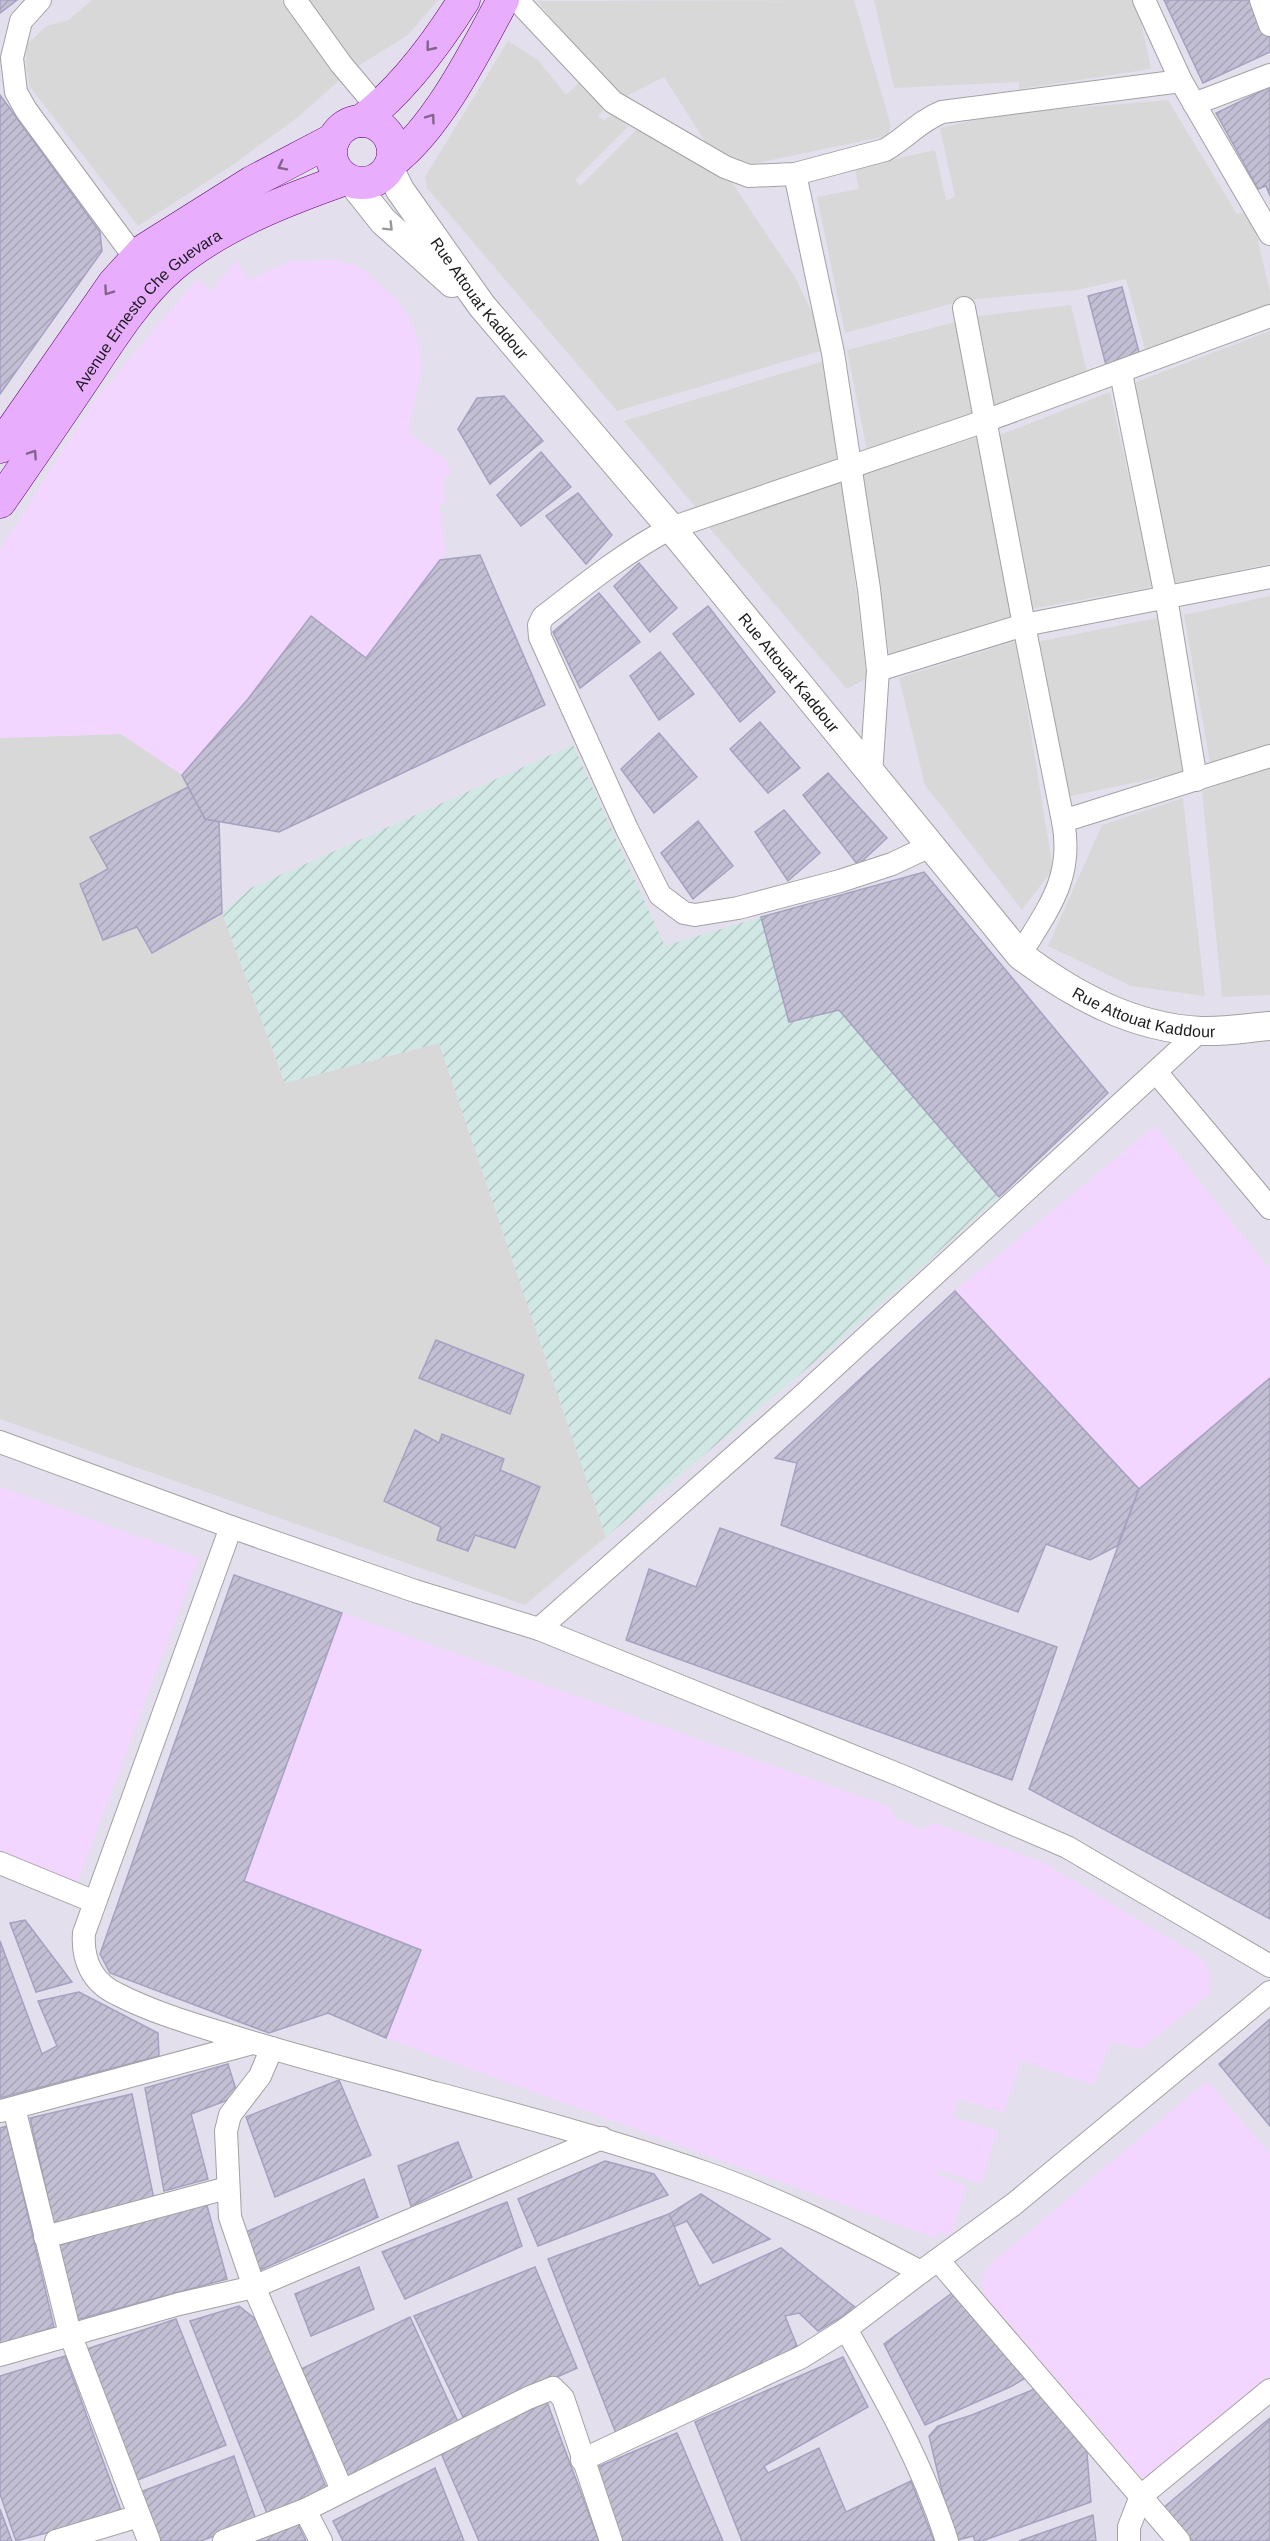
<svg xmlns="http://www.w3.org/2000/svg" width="1270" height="2541" viewBox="0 0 1270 2541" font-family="Arial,sans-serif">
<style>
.residential{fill:#d8d8d9}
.industrial{fill:url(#industrial-furrows)}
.education{fill:#f2d6ff}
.building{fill:url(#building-hatch);stroke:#a5a1c0;stroke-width:1.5}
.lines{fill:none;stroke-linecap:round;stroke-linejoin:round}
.minor-casing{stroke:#a2a2a2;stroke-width:24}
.tertiary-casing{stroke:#a2a2a2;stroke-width:30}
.secondary-casing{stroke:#5c0073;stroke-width:33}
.minor{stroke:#fff;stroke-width:22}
.tertiary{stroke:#fff;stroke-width:28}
.secondary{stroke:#e9adfe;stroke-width:32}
.oneway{stroke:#82648c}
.oneway2{stroke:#989898}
.labels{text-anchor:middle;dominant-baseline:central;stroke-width:5;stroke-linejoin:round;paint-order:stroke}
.street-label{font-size:16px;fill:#1b1b1b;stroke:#fff}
</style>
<defs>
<pattern id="industrial-furrows" width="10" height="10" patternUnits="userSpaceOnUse" patternTransform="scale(1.5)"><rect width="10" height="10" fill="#d0e7e4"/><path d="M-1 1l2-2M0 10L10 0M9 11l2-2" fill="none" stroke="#b2c6c3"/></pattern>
<pattern id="building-hatch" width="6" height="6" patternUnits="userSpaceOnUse" patternTransform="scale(1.5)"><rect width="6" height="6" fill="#c2bfd4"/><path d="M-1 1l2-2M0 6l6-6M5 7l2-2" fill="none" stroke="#a6a4b5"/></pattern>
</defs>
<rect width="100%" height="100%" fill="#e4dfed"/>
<g class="residential">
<path d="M92,0H281L340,80L298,117L234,164L138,226L30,87L26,66L27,45L46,26L69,20Z"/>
<path d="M298,0H438L408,35L350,71Z"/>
<path d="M854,0L891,126L887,136L753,164L710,149L664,77L619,100L537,1Z"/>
<path d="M874,0H1133L1140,17L1151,69L1019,89V82L894,88Z"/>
<path d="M508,41L538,60L566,95L583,79L607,106L598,116L604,121L614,112L628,127L575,180L580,186L647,119L729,178L795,277L818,325L824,350L617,411L427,188L425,177Z"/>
<path d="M1168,100L1237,214L1251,211L1270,292V307L1146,353L1126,279L1077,290L965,300L845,333L817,197L859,189L855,168L935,150L946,200L955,197L940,128L1001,114Z"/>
<path d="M1071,305L1088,376L988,412L971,317Z"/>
<path d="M959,321L976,415L867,451L847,350Z"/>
<path d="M1270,331V564L1175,583L1131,384Z"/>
<path d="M824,361L839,460L697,509L624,421Z"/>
<path d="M1110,392L1153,587L1030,609L995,437Z"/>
<path d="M978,437L1013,618L890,656L860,475Z"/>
<path d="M842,479L867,678L847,689L706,524Z"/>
<path d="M1270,596V745L1210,763L1184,615Z"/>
<path d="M1157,618L1185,772L1066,797L1036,642Z"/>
<path d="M1016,641L1053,869L1022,910L925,785L899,678Z"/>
<path d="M121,734L182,775L188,787L90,837L108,869L80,884L103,940L137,927L152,953L222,913L285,1083L439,1043L606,1537L525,1605L0,1419V738Z"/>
<path d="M1270,767V995L1222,997L1202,791Z"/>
<path d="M1183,798L1205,996L1131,986L1048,946L1102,825Z"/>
</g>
<path class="industrial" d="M573,745L665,946L761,917L789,1022L839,1010L999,1197L836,1344L606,1537L439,1043L285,1083L222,913L251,888Z"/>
<g class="education">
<path d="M236,260L248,280L291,261L336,260L361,268L400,303L416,334L422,367L408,432L447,461L451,475L443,477L445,502L439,505L446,552L366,658L311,617L248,699L182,775L121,734L0,738V550L95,400L197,279L212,291Z"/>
<path d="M1155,1126L1270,1270V1378L1139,1489L955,1291Z"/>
<path d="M0,1487L199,1558L77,1884L0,1856Z"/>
<path d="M342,1613L890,1807L895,1818L921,1830L934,1823L1042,1862L1198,1956L1205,1962L1209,1974L1210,1993L1141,2049L1110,2042L1094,2085L1021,2061L1003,2113L959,2099L953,2117L997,2131L981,2184L937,2169L936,2173L966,2186L951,2236L938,2232L935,2238L386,2038L421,1950L244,1881Z"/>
<path d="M1207,2081L1270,2154V2375L1145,2482L985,2297L981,2283L984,2272L993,2262Z"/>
</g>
<g class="building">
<path d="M0,0H17L0,13Z"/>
<path d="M1164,0H1270V52L1203,83Z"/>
<path d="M1270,87V196L1266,186L1258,189L1216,113Z"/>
<path d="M0,95L100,232L102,251L0,394Z"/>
<path d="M1122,287L1140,356L1106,365L1088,296Z"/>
<path d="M504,396L543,441L490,484L458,429L477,398Z"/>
<path d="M541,452L571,487L521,526L497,495Z"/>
<path d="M578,493L612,535L586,564L546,516Z"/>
<path d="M480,555L545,705L279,832L205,819L182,775L248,699L311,616L366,658L440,560Z"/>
<path d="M639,563L677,608L650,632L614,586Z"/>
<path d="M599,593L640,642L580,688L553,632Z"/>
<path d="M708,606L775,692L740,722L673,634Z"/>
<path d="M660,652L694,694L659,720L630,676Z"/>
<path d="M760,722L800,768L768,793L730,749Z"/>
<path d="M659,733L697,777L654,813L621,769Z"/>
<path d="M828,773L887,838L858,865L803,795Z"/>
<path d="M188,787L205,819L219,822L222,913L152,953L137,927L103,940L80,884L108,869L90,837Z"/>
<path d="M784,810L820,853L788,881L755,832Z"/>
<path d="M698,821L733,866L693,899L661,853Z"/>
<path d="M924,872L1108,1093L999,1197L839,1010L789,1022L761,917Z"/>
<path d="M955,1291L1139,1489L1117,1546L1090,1560L1046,1544L1018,1612L781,1525L797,1463L775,1458Z"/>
<path d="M436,1340L524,1375L510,1414L419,1378Z"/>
<path d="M1270,1378V1919L1029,1789L1139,1489Z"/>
<path d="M415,1430L439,1443L442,1434L504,1459L500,1470L540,1487L515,1548L475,1535L468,1551L437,1540L441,1527L384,1501Z"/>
<path d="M720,1528L1057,1647L1012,1780L626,1640L649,1569L696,1587Z"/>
<path d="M234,1575L342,1613L244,1881L421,1950L386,2038L328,2013L269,2033L110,1973L100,1954Z"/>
<path d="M25,1920L72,1982L36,1992L10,1923Z"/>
<path d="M0,1941L42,2054L57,2046L38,2001L79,1992L158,2033L159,2056L0,2098Z"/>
<path d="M1270,2019V2126L1219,2064Z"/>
<path d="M228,2064L238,2096L191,2114L208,2179L164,2191L145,2088Z"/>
<path d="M339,2080L371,2155L275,2197L246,2117Z"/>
<path d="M132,2094L154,2199L54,2225L30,2118Z"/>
<path d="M7,2126L54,2327L0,2345V2128Z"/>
<path d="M458,2142L472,2177L411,2206L398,2166Z"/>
<path d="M605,2161L654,2174L668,2195L538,2246L518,2199Z"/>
<path d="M364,2179L378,2217L258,2271L244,2233Z"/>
<path d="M701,2194L770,2239L713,2263L687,2221L673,2227L669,2214Z"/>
<path d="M206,2202L227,2279L76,2320L57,2246Z"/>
<path d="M507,2202L522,2246L405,2299L382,2252Z"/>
<path d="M669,2214L699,2286L781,2248L856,2308L818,2331L799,2313L785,2316L797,2346L748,2374L617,2436L548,2259Z"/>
<path d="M359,2267L374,2309L311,2336L295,2294Z"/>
<path d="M535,2267L577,2368L464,2419L414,2316Z"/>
<path d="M952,2293L1027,2377L1012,2386L925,2425L884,2344Z"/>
<path d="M239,2306L258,2321L328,2492L268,2516L190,2321Z"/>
<path d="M410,2317L458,2422L348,2480L301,2369Z"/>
<path d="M176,2319L226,2445L135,2481L84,2350Z"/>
<path d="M65,2356L122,2513L16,2541L0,2494V2376Z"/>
<path d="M843,2357L868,2407L764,2466L768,2473L819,2448L846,2512L911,2481L934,2541H742L695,2422Z"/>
<path d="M1037,2388L1086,2442L1091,2502L982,2541H975L973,2536L954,2541L929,2436L938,2426L972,2415Z"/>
<path d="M547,2402L599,2541H479L440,2451Z"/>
<path d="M1270,2418V2541H1193L1163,2508Z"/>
<path d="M677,2433L723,2541H621L593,2469Z"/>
<path d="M234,2456L256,2520L201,2541H158L138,2493Z"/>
<path d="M435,2468L464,2541H343L333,2521Z"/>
<path d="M0,2509L12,2541H0Z"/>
<path d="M1093,2515L1096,2541H1019Z"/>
<path d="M297,2522L306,2541H248Z"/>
</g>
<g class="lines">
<defs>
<g id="minor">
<path d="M40,0L21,21L12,58L16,92L26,110L136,259"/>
<path d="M295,0L341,64L378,108"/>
<path d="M517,0L613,102L725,167L749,176L795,174L885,150C906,138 919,121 942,112L1181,81"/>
<path d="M1144,0L1181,81L1270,234"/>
<path d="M1261,0L1270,25"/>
<path d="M1194,104L1270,75"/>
<path d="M795,174L833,353L869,589L878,670L871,775"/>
<path d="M1121,373L1166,597L1196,780"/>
<path d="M1270,577L1024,625L1063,821L1270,756"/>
<path d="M878,670L1024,625L964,308"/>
<path d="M930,846L892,864L840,881L738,908L695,915L684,913L660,895L627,829L540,637L539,625L543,617C584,585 625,552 671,528L985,421L1270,316"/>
<path d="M1020,955C1048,908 1074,878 1063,821"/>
<path d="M1156,1072L1270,1208"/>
<path d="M0,1442L231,1527L415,1591L539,1629L902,1776L1067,1847L1270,1966"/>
<path d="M231,1527L84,1933C82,1960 92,1982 117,1994C150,2011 186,2022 222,2033C290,2055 359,2072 428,2091C521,2116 615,2141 706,2173C780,2199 851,2235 921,2272L1014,2204L1270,1992"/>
<path d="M539,1629L800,1398L1200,1031"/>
<path d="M0,1863L95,1902"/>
<path d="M272,2048L260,2076L230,2115L226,2131L230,2217L254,2287L342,2490"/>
<path d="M14,2108L70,2334L149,2541"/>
<path d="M1,2111L253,2043"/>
<path d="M45,2237L227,2188"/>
<path d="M938,2260L1179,2541"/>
<path d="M846,2329C885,2398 923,2465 947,2541"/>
<path d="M0,2355L179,2304L254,2287L602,2138"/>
<path d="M582,2460L802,2357L846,2329L921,2272"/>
<path d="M305,2510L528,2398L553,2388L563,2398L611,2541"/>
<path d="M56,2541L139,2516"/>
<path d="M224,2541L305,2510L321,2541"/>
<path d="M1129,2541V2527L1141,2496L1270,2390"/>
</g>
<g id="tertiary">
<path id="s1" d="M389,168L400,190L482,306L671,528L1020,955C1073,995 1133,1028 1201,1031C1223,1032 1247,1028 1270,1026"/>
<path d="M352,182L383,221L452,283"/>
</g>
<g id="secondary">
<circle cx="362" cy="152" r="31"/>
<path d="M361,121C402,91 437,43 464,0"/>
<path d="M392,162C438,127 476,50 503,0"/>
<path d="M0,447L114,283L144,250L252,182L334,139"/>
<path id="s2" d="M0,502C31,457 62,412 92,367C115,332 140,294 171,267C221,225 286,200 346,179"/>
</g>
</defs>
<use href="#minor" class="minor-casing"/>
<use href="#tertiary" class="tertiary-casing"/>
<use href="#secondary" class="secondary-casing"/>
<use href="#minor" class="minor"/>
<use href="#tertiary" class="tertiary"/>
<use href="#secondary" class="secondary"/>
</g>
<defs><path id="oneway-chevron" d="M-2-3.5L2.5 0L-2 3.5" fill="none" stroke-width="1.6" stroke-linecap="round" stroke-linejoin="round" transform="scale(1.5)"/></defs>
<g class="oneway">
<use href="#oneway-chevron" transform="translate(430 47) rotate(129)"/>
<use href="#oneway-chevron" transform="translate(431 118) rotate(-54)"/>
<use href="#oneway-chevron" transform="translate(282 166) rotate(153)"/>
<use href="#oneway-chevron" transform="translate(108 291) rotate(125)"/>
<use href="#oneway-chevron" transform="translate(33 454) rotate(-56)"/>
</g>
<use class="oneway2" href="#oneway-chevron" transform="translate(389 227) rotate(45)"/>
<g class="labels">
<g class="street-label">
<text stroke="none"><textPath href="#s1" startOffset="159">Rue Attouat Kaddour</textPath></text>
<text stroke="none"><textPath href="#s2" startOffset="244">Avenue Ernesto Che Guevara</textPath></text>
<text stroke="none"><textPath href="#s1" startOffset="645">Rue Attouat Kaddour</textPath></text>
<text stroke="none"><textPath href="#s1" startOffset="1149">Rue Attouat Kaddour</textPath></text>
</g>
</g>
</svg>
